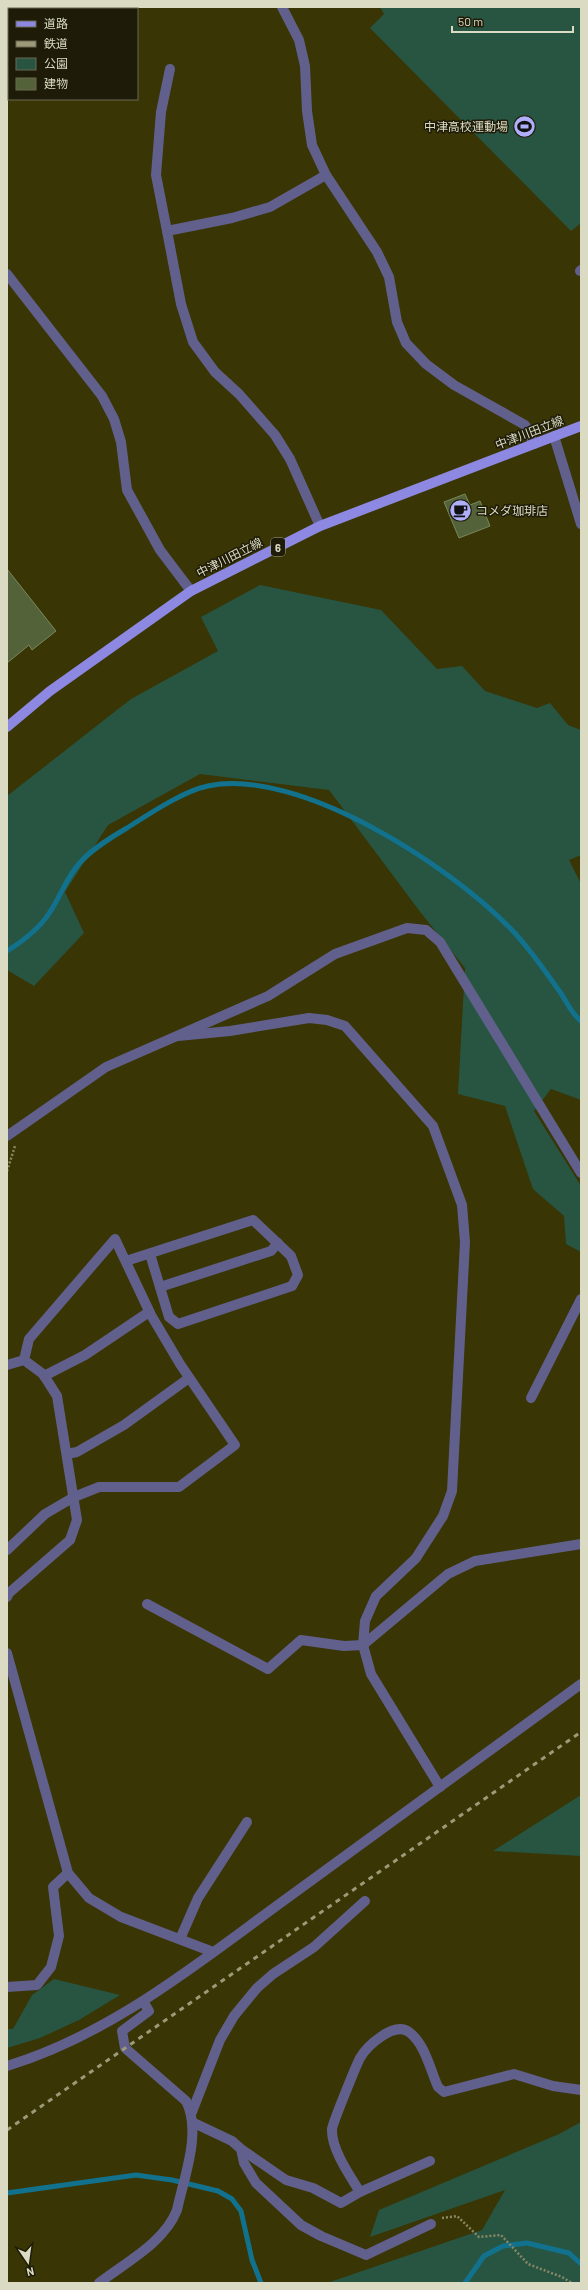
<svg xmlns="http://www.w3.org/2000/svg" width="588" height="2290" viewBox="0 0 588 2290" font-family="Barlow,'Noto Sans JP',sans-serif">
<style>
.green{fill:#275542}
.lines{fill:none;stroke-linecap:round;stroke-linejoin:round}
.stream{stroke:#12728e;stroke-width:5}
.building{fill:#546239;stroke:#78885c}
.path{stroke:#8a8863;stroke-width:2.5;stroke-dasharray:2 2;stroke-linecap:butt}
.minor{stroke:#61608c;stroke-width:10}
.major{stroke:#8d89e2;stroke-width:10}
.rail{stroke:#9c9a79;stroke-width:3;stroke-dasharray:5 5;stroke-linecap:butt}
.labels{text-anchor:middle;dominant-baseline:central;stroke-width:3;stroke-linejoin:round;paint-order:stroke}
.shield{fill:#1e1c09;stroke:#a2a18a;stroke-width:1}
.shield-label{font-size:11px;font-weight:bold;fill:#dbdac2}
.poi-label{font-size:12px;fill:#dbdac2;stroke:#1e1c09;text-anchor:end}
.street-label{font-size:12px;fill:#dbdac2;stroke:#1e1c09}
</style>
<rect width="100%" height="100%" fill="#393504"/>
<g class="green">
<path d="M380,7H581V223L571,231L370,28L384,14Z"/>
<path d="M260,585L381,610L437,669L462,666L485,691L537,708L550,703L568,725L581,730V855L569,860L581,884V1100L551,1089L534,1111L581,1186V1252L566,1244L564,1216L533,1189L505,1106L458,1094L465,968L421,913L329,790L200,774L108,825L65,892L84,933L34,986L7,970V796L131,699L218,651L201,617Z"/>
<path d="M581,1795V1856L493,1851Z"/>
<path d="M54,1979L120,1995L79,2020L40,2038L7,2048V2029H13L32,1995Z"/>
<path d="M581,2122V2283H327L482,2230L505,2190L370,2237L379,2210L559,2134Z"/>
</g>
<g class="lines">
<g class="stream">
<path d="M7,951C23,941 40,928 50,912C60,897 66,879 78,865C88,852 113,836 127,828C149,814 183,791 208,786C299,767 450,866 510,928C528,946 545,971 560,992C567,1002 571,1013 581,1021"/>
<path d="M7,2193L136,2175L172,2180L218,2191L232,2199L241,2211L252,2260L261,2283"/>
<path d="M465,2283L484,2256L503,2246L527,2243L569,2253L581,2264"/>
</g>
</g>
<g class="building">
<path d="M465,494L470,505L480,501L490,526L459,538L444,502Z"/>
<path d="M7,569L56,631L32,650L29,645L7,663Z"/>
</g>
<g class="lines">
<g class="path">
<path d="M7,1171L15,1146"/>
<path d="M442,2218L457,2216L479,2237L501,2235L528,2264L562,2277L572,2283"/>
</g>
<g class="minor">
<path d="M282,7L299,40L305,66L307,111L312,145L326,175L377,252L389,277L397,322L406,343L426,364L454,385L525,425L534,444"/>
<path d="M167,231L156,175L161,112L170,69"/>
<path d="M580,271L581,270"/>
<path d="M7,274L102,396L114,419L121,442L127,490L160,550L191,591"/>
<path d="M554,436L581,524"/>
<path d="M320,526L290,459L275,435L239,394L215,372L193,342L181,304L167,231L232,218L270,207L326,175"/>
<path d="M178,1036L230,1031L309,1018L327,1020L345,1026L433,1126L462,1205L465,1242L452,1491L443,1516L416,1558L376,1596L365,1621L363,1645L371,1674L440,1787"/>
<path d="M7,1136L106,1067L268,996L335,954L407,928L426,930L440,942L581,1173"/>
<path d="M126,1261L253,1220L291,1256L298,1275L292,1286L178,1324L169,1317L150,1254"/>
<path d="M160,1287L271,1251L278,1243"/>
<path d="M7,1365L24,1360L43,1374L57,1396L77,1520L70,1540L9,1593L7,1597"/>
<path d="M44,1376L85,1355L149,1312"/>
<path d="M531,1398L581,1299"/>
<path d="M67,1454L77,1452L124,1425L189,1378"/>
<path d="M7,1550L45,1514L74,1497L99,1487H179L235,1445L180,1364L151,1315L115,1239L29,1339L24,1360"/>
<path d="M147,1604L268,1669L301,1640L344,1646L363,1645L448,1574L475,1561L581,1544"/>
<path d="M7,1653L68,1873L89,1898L121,1917L213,1952"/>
<path d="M180,1939L198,1898L247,1822"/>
<path d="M7,1987L37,1985L51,1967L59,1936L53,1887L68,1873"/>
<path d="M7,2066C112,2034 198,1963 286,1899C384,1827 483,1756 581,1684"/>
<path d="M192,2112L220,2040L234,2016L257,1988L273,1974L314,1947L365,1901"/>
<path d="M194,2123L232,2141L241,2149L244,2163L256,2183L301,2225L321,2236L366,2255L431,2224"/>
<path d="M241,2149L286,2180L313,2188L341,2203L360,2192L430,2161"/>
<path d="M360,2192C350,2176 331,2149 332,2129C333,2122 356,2066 360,2058C367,2046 394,2021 409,2032C425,2044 430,2069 438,2087L444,2092L514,2074L553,2086L581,2090"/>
<path d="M99,2283C126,2262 164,2243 177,2210C184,2177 202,2132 186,2101L125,2048L122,2031L149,2011L143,2001"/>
</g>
<path class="major" d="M7,727L50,691L191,591L320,526L581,426"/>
<path class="rail" d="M7,2130L581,1732"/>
</g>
<defs>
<symbol id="stadium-disc" viewBox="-11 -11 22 22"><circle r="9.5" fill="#afaefa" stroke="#1e1c09"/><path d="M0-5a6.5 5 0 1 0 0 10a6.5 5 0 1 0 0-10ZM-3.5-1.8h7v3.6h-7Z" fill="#111"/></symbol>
<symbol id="cafe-disc" viewBox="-11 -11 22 22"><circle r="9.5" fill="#afaefa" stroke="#1e1c09"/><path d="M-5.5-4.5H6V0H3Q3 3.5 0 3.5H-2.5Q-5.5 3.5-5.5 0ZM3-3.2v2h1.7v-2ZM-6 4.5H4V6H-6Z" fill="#111"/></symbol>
</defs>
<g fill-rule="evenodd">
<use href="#stadium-disc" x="512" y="114" width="25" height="25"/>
<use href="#cafe-disc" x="448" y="498" width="25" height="25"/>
</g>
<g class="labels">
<rect class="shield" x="271" y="538" width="14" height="18" rx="3"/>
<g class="shield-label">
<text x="278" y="547">6</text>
</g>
<g class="poi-label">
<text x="508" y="126">中津高校運動場</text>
<text x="476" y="510" text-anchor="start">コメダ珈琲店</text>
</g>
<g class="street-label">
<text transform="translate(529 432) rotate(-21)">中津川田立線</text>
<text transform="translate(229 557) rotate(-27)">中津川田立線</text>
</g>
</g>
<rect width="588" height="2290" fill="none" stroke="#dbdac2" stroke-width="16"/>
<rect x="8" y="8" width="130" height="92" fill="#1e1c09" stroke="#6a6853"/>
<rect x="16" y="21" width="20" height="6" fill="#8d89e2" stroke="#6a6853"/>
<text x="44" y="28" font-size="12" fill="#dbdac2">道路</text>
<rect x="16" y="41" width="20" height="6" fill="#9c9a79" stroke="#6a6853"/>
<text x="44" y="48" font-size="12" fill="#dbdac2">鉄道</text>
<rect x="16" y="58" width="20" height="12" fill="#275542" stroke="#6a6853"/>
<text x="44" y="68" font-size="12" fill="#dbdac2">公園</text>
<rect x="16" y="78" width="20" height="12" fill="#546239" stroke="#6a6853"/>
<text x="44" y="88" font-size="12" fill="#dbdac2">建物</text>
<g transform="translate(28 2262) rotate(167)" stroke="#1e1c09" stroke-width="3" paint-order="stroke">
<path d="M0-3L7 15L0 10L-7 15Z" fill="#dbdac2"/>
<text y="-6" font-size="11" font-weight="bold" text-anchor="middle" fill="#dbdac2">N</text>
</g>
<path d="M452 26v6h121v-6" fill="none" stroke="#dbdac2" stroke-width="2"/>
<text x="458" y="26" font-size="12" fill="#dbdac2" stroke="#1e1c09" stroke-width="3" paint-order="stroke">50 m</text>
</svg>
